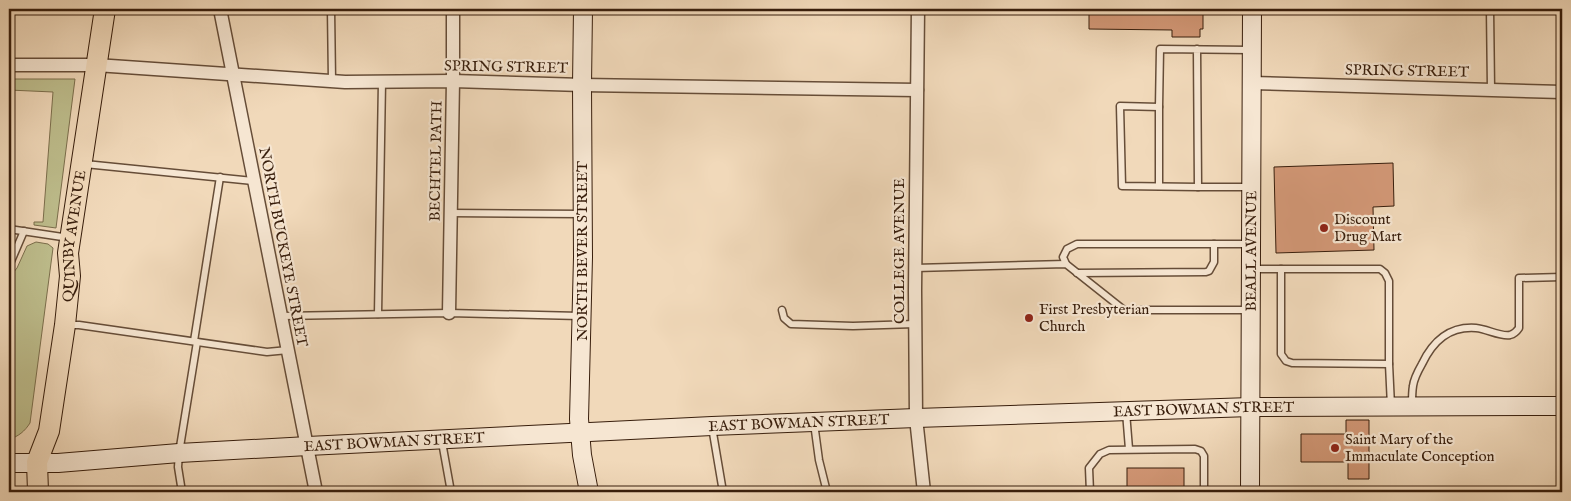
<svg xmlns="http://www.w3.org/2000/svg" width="1571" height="501" viewBox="0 0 1571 501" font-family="'IM FELL English',serif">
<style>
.green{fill:#bebe8d;stroke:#7b6e4c}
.building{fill:#d39877;stroke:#381e0c}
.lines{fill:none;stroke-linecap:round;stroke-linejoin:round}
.lane-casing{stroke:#664d38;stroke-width:9}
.street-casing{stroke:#664d38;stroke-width:15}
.secondary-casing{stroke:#381e0c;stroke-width:20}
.primary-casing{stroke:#381e0c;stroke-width:22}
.lane{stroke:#f6e6d2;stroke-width:6}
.street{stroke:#f6e6d2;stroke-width:12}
.secondary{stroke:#f6e6d2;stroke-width:18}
.primary{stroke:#f1d9ba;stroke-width:20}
.poi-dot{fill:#8f2418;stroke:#f6e6d2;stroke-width:2}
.labels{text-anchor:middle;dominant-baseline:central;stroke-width:4.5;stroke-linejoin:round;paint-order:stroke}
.street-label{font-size:15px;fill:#381e0c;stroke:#f6e6d2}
.poi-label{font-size:15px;fill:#381e0c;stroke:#f6e6d2;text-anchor:start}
</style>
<rect width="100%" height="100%" fill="#f1d9ba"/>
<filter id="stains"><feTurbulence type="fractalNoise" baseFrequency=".004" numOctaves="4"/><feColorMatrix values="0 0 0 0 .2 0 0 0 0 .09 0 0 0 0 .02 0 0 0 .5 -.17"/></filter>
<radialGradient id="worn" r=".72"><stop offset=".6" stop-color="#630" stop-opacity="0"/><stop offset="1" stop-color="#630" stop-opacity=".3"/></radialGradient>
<g class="green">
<path d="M9,79H75L56,228L34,225V222H43L53,92L9,90Z"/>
<path d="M36,242L48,244L53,248L30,423C25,431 18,437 9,439V278L17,268L27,246Z"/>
</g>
<g class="building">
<path d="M1089,9H1203V29H1200V37H1172V30L1089,29Z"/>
<path d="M1393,163L1394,206L1373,207L1374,250L1276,253L1274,167Z"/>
<path d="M1346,420H1369V479H1348V462H1301V434H1346Z"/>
<rect x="1127" y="468" width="57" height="24"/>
</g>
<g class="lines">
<defs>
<g id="lane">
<path d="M331,9L332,81"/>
<path d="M1490,9L1491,89"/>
<path d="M1197,49L1198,187L1122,186L1120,106L1159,107L1160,49L1250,50"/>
<path d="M1159,107V186"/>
<path d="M85,164L253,181"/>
<path d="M1198,187H1249"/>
<path d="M451,213L582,214"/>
<path d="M9,229L69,238"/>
<path d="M1066,264L1063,257L1067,249L1077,244H1251"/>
<path d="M9,266L24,231"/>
<path d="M915,268L1066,264L1124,310H1250"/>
<path d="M1253,269H1380L1385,273L1389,281V364L1391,406"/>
<path d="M1281,269V354L1286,361L1292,363L1389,364"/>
<path d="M1077,273L1206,272L1209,271L1214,262V244"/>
<path d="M782,310L784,318L791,324L853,326L915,324"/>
<path d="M378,314L382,82"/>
<path d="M282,316L449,313L580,316"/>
<path d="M68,325H79L267,352L288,350"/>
<path d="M194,341L220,177"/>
<path d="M1412,405C1412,399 1412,392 1413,386C1414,378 1418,371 1422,364C1433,341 1449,326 1476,328C1487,329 1501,337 1510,335C1514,334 1517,331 1519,328V278L1562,277"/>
<path d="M1126,412L1129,449"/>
<path d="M814,423L819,460L827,492"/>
<path d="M712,427L723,492"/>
<path d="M442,442L451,492"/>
<path d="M182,492L178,467L179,453L197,342"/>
<path d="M1090,492L1089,468L1100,454L1109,450L1195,449L1201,451L1204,456V492"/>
</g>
<g id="street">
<path d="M220,9L316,492"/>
<path d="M918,9L915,291L916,418L924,492"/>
<path d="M9,65H96L345,82L453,81L582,85L917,90"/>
<path d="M1251,83L1562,92"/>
<path d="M449,313L453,81V9"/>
</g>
<g id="secondary">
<path d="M583,9L582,85L583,257L579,419L582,455L589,492"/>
<path id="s1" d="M9,463H58L179,453L308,446L712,426L916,418L1251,407L1562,406"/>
<path id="s2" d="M1250,492L1252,9"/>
</g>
<g id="primary">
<path id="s3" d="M38,492L37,462L49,431L65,325L70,276L68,253L105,9"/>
</g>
</defs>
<use href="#lane" class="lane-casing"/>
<use href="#street" class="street-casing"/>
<use href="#secondary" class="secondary-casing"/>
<use href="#primary" class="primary-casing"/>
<use href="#lane" class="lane"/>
<use href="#street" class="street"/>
<use href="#secondary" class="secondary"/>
<use href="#primary" class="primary"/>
</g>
<g class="poi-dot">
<circle cx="1324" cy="228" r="5"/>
<circle cx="1029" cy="318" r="5"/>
<circle cx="1335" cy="448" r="5"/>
</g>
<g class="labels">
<g class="street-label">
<text transform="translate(506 67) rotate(1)">SPRING STREET</text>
<text transform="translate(1407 71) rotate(1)">SPRING STREET</text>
<text transform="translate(436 161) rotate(-89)">BECHTEL PATH</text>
<text stroke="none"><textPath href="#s3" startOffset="260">QUINBY AVENUE</textPath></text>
<text transform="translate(283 247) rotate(79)">NORTH BUCKEYE STREET</text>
<text transform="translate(582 251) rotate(-90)">NORTH BEVER STREET</text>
<text transform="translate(899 251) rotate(-90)">COLLEGE AVENUE</text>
<text stroke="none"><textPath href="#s2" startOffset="241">BEALL AVENUE</textPath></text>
<text stroke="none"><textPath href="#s1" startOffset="1196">EAST BOWMAN STREET</textPath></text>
<text stroke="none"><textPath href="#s1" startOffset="791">EAST BOWMAN STREET</textPath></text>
<text stroke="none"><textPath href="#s1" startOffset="386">EAST BOWMAN STREET</textPath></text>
</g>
<g class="poi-label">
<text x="1334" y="219">Discount<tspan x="1334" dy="17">Drug Mart</tspan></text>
<text x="1039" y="309">First Presbyterian<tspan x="1039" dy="17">Church</tspan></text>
<text x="1345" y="439">Saint Mary of the<tspan x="1345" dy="17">Immaculate Conception</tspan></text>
</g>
</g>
<rect width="1571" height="501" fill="none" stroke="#f1d9ba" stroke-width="30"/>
<rect x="10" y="10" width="1551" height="481" fill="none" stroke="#381e0c" stroke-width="2.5"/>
<rect x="15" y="15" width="1541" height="471" fill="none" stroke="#381e0c"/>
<rect width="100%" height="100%" filter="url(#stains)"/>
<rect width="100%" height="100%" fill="url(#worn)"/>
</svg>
